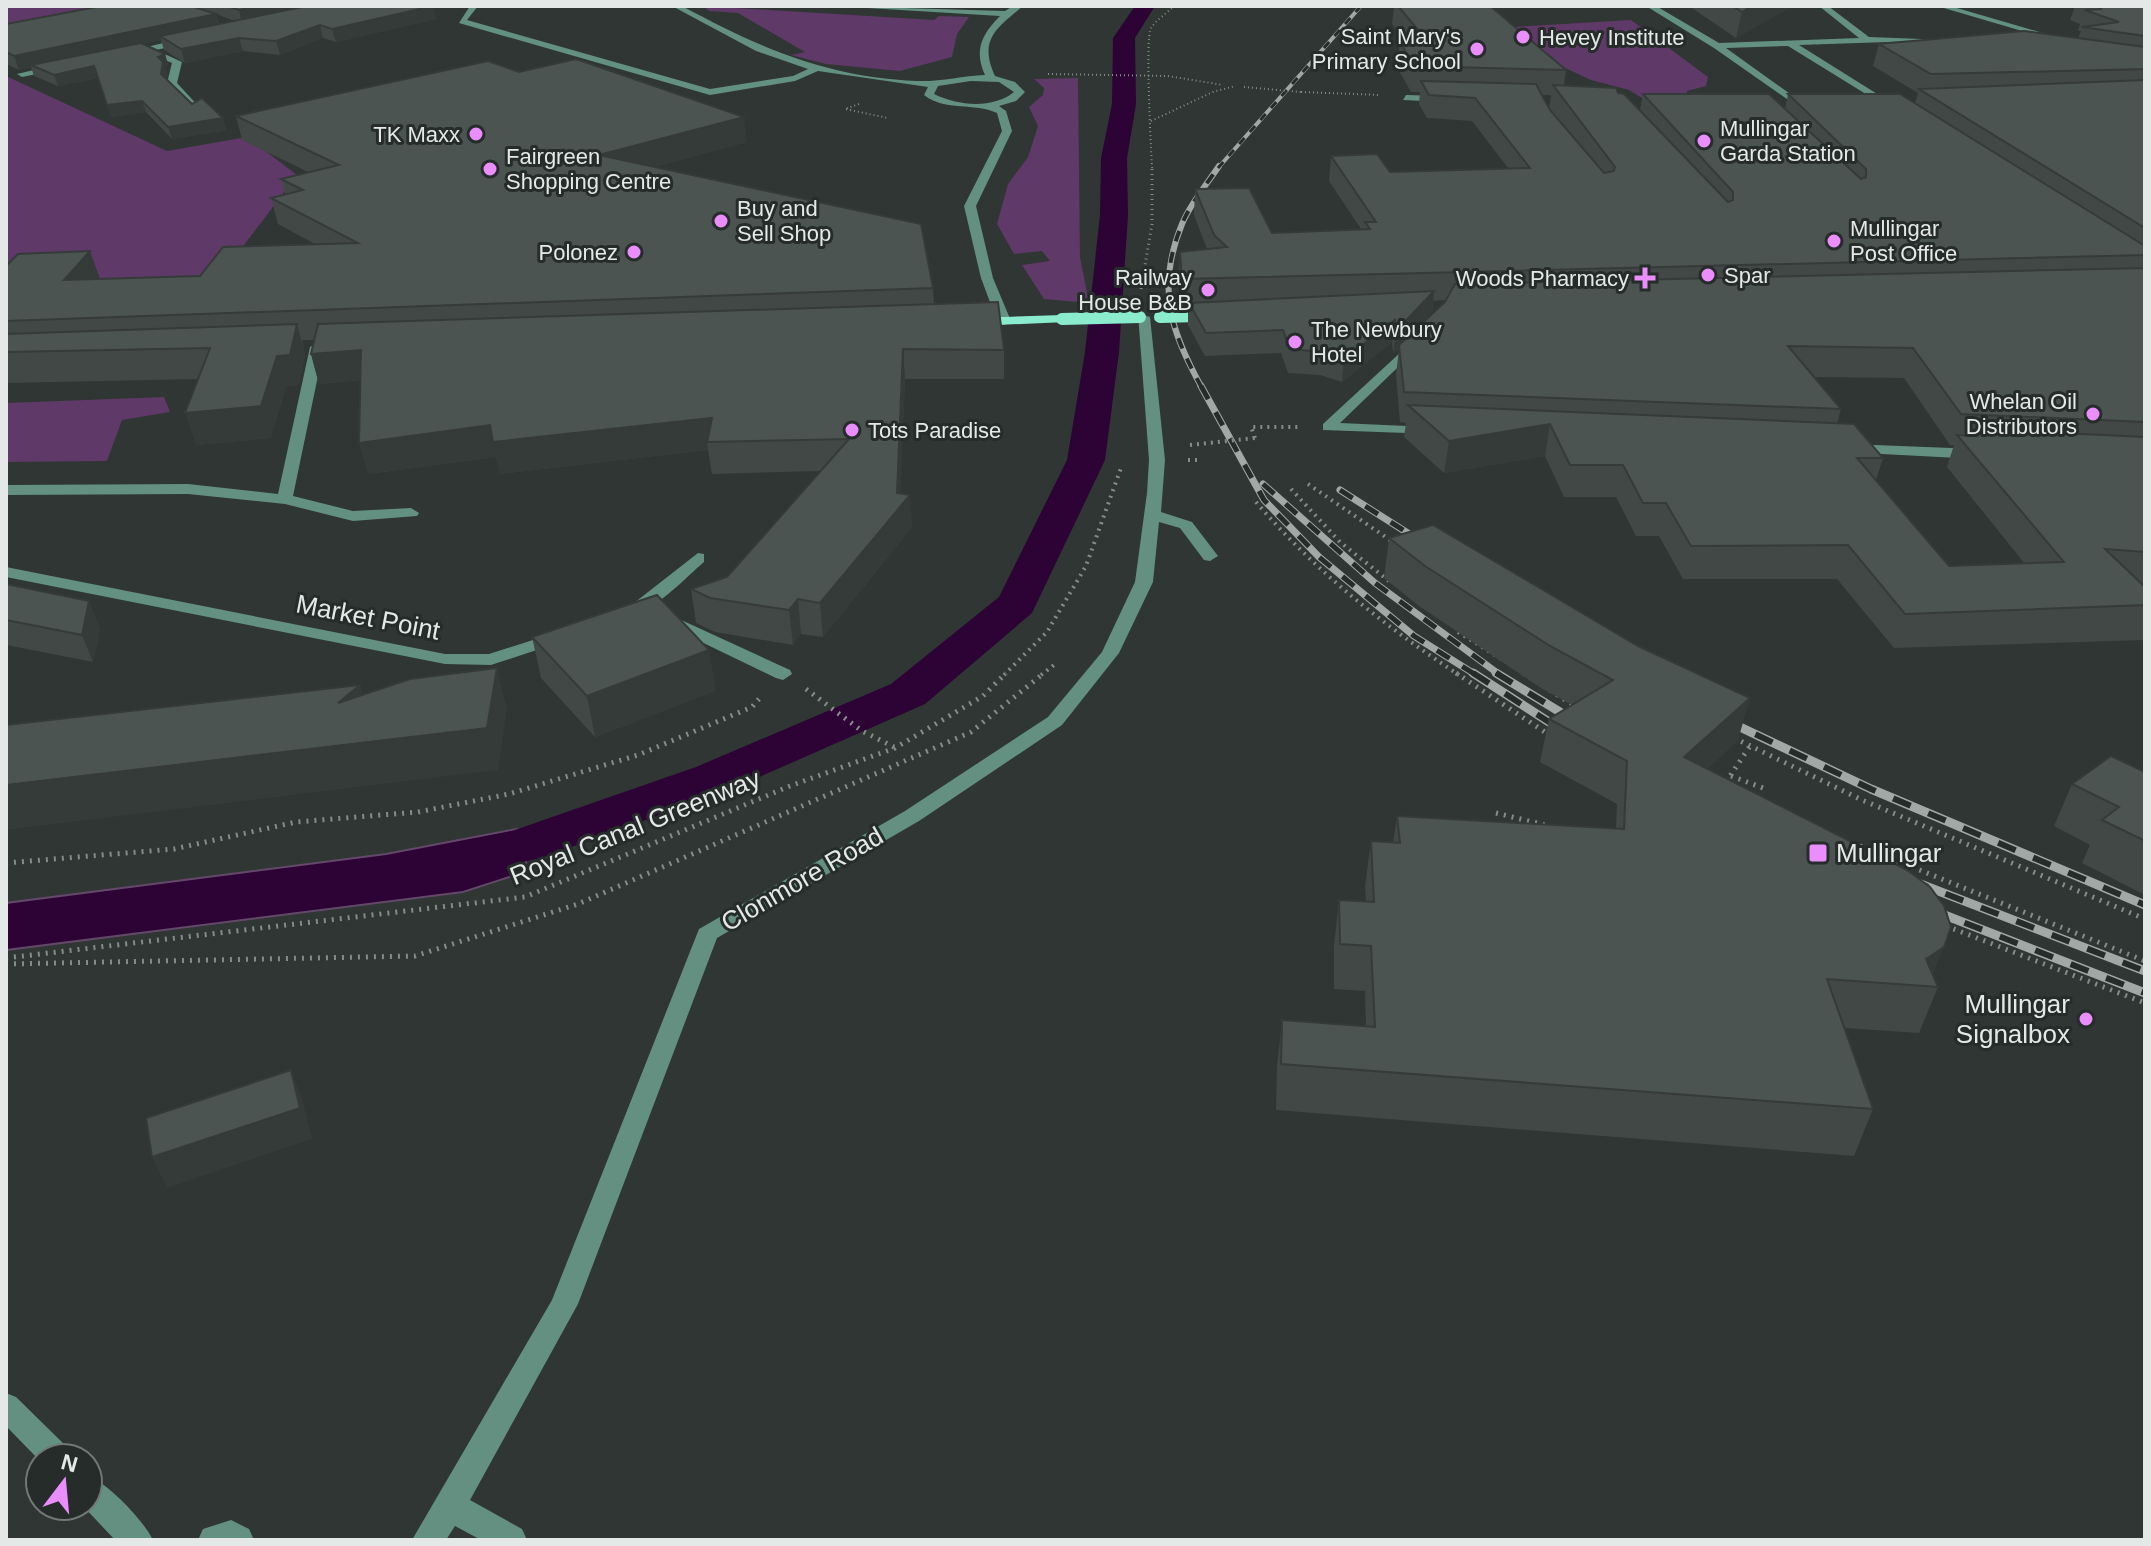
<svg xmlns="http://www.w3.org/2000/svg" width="2151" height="1546" viewBox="0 0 2151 1546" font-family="Arial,sans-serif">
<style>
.green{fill:#5f3967}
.water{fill:#2c0334;stroke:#63486a;stroke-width:2}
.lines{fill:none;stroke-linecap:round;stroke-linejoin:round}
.canal{fill:#2c0334;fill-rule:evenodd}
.path-far3{stroke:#868c8a;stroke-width:2;stroke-dasharray:1 3;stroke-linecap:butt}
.path-far2{stroke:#868c8a;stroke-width:3;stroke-dasharray:1 4;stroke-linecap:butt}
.path-far1{stroke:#868c8a;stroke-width:4;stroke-dasharray:2 5;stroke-linecap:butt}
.path{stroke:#868c8a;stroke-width:5;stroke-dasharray:2 6;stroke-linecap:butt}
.minor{fill:#639081;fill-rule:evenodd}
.major{fill:#8bebcd;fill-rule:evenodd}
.rail-far3-casing{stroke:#a2a8a6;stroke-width:4}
.rail-far2-casing{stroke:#a2a8a6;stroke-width:6}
.rail-far1-casing{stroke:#a2a8a6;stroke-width:7}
.rail-casing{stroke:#a2a8a6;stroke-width:9}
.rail-far3{stroke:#252c2a;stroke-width:3;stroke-dasharray:8;stroke-linecap:butt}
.rail-far2{stroke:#252c2a;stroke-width:4;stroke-dasharray:11;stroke-linecap:butt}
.rail-far1{stroke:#252c2a;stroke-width:5;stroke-dasharray:15;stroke-linecap:butt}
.rail{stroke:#252c2a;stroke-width:6;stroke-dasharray:19;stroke-linecap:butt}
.path-bridge-far1{stroke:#868c8a;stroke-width:2;stroke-dasharray:1 3;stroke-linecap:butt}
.path-bridge{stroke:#868c8a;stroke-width:4;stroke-dasharray:2 5;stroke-linecap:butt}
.major-bridge{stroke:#8bebcd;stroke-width:12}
.wall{fill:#414846;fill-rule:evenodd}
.shaded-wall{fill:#353b39}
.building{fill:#4c5451;stroke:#353b39;stroke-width:2}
.poi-dot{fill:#ea8dfd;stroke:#252c2a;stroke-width:3}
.labels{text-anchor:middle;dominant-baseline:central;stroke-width:6;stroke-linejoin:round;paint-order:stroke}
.far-poi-label{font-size:22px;fill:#e4e9e7;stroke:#252c2a;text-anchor:start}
.street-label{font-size:26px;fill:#e4e9e7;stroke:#252c2a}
.poi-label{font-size:26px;fill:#e4e9e7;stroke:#252c2a;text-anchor:start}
</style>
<rect width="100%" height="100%" fill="#2f3634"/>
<g class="green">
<path d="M6,6H84L105,13L6,33Z"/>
<path d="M703,6L934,20L939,16L969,17L957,34L952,57L900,71L826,64L791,55L805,52L738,13L709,11Z"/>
<path d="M1631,20L1708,77L1706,86L1687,91L1686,102L1647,101L1629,90L1591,80L1546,59L1513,27Z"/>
<path d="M6,76L167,151L247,137L297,175L223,273L209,304L6,283Z"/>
<path d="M1078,78L1080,257L1089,303L1044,299L1022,265L1050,261L1042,251L1014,254L997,224L1008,184L1028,157L1038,126L1029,107L1043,95L1044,88L1034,79Z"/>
<path d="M164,397L170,412L122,420L107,461L6,462V403Z"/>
</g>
<path class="water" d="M517,829L528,871L463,892L6,950V903L386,854Z"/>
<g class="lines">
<path class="canal" d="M1135,6H1155L1135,38L1136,104L1127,158L1128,215L1119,352L1105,460L1032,613L925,704L732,789L541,858L456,876L437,871L429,859L437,847L512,831L696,767L891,684L999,597L1067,460L1085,352L1100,215L1101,158L1112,104L1113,38Z"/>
<g class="path-far3">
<path d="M1168,76L1223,85"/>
<path d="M1301,92L1380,95"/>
<path d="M859,104L845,109L888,118"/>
<path d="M1151,121L1213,92L1235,86"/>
<path d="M1152,168C1151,148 1145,37 1151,28C1156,20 1167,13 1174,6"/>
</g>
<path class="path-far2" d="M1141,289L1152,224V166"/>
<g class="path-far1">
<path d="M1255,438L1251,427H1298"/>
<path d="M1188,460H1201"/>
<path d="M1308,484L1393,542"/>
<path d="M1291,489L1340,542L1389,581"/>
<path d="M1256,502C1315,571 1383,625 1459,675"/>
<path d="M1458,632L1527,675"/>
<path d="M1004,675L1047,632L1086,566L1121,468"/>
<path d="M1041,675L1054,665"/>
</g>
<g class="path">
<path d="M1456,673L1551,736"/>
<path d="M1523,673L1578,708"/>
<path d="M806,689L862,731L894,747"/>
<path d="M1734,738L1862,800L2145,919"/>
<path d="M1731,776L1766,789"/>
<path d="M1726,782L1750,746"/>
<path d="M1496,813L1545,825"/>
<path d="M1860,846L2145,961"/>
<path d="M6,863L174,849L296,822L418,812L509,794L638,755L752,707L759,699"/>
<path d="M1946,926L2145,1003"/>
<path d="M6,958L525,897L790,786L895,748L983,696L1006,673"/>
<path d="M6,964L415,956L578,904L971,732L1044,673"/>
</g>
<g class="minor">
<path d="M470,6H478L467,20L710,89L793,76L808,69L756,51L672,6H682C760,48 826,77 917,81C939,82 962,76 985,75C974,51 981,35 1000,16L834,6L1005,11L1013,6H1023C997,28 978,39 995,76L1015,82L1025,92L1016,101L999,106L1006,111L1012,131L976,206L993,278L1011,321L1004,325L997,321L981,278L964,206L1002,131L997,113C974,102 946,112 924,95L928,87L818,71L795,81L710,95L459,23ZM971,81L999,82L1014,92C993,109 958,106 934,94L938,86Z"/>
<path d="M1646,6H1656L1719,43L1859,38L1819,6H1828L1869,37L1948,40L1799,45L1898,107L1895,112L1788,46L1726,48L1807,106L1804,111L1714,48Z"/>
<path d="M1937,6H1950L2060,38L2053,40Z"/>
<path d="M189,37L192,42L156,50L182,62L177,83L203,111L198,114L167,83L172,63L146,52L126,56L121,53Z"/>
<path d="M59,64L62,69L22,77L17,74Z"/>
<path d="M1406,95L1445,96L1450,99L1445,102L1403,100Z"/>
<path d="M1138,314L1150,317L1165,460L1161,512L1192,522L1218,556L1210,561L1204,560L1180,528L1159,522L1153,582L1119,653L1062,725L919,821L717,938L578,1304L470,1500L522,1529L527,1540H481L455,1526L446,1540H412L552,1300L699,929L905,811L1048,717L1102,652L1135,582L1147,493L1149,460Z"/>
<path d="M1415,339L1422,343L1420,346L1340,423L1429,427L1434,428V434L1323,430V424Z"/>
<path d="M317,343L324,347L293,496L353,511L411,508L419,513L417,516L353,521L285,504L188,494L6,495V485L188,484L278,494L310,347Z"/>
<path d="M1849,444L1977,449L1985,454L1977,459L1844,452V446Z"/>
<path d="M698,553L704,554V562C686,577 647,620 623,615L620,611L634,603Z"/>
<path d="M6,567L445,654H489L558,632L567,637L564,641L491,665L445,664L6,577Z"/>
<path d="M666,613L790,670L792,674L783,680L776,678L660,622L657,618L660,614Z"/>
<path d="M6,1393L16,1397L68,1448L72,1458H40V1461L6,1426Z"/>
<path d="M88,1476C108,1483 144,1521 153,1540H115L83,1506H88Z"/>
<path d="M231,1520L249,1529L254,1540H198L203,1529Z"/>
</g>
<path class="major" d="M1062,315L1069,319L1067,322L974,326L967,322L974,318Z"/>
<defs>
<path id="rail-far3" d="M1218,168L1361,6"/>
<path id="rail-far2" d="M1202,388C1170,330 1156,288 1182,224C1190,204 1207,184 1219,166"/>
<g id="rail-far1">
<path d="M1201,386L1264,500L1319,557L1414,636L1476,675"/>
<path d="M1263,484L1375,583L1500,675"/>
<path d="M1340,490L1425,544"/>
</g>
<g id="rail">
<path d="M1473,673L1566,733"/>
<path d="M1496,673L1578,723"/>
<path d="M1721,718L1871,789L2145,905"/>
<path d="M1910,880L2145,971"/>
<path d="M1929,909L2145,993"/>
</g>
</defs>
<use href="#rail-far3" class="rail-far3-casing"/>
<use href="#rail-far2" class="rail-far2-casing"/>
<use href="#rail-far1" class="rail-far1-casing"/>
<use href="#rail" class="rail-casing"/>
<use href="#rail-far3" class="rail-far3"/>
<use href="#rail-far2" class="rail-far2"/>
<use href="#rail-far1" class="rail-far1"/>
<use href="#rail" class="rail"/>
<g class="path-bridge-far1">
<path d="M1048,74L1168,76"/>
<path d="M1244,87L1301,92"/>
</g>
<path class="path-bridge" d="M1190,445L1255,438"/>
<g class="major-bridge">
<path d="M1160,317L1199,316"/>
<path d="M1062,319L1140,317"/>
</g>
</g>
<g class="wall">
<path d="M84,6H432L436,19L336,42L323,38L280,55L243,51L185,63L164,50L161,40L142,44L165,54L168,65L165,66L167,73L166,78L192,104L227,130L172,139L146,112L111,117L98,78L58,86L34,76L31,67L19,70L6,64V24L91,8ZM216,14L232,20L236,21L219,24Z"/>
<path d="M1394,6H1490L1566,70L1564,86L1618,93L1640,110L1643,94L1785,109L1788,94L1915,103L1918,93L1873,66L1879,44L2078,38L2081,31H2078L2080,24L2070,20L2075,6H2145V640L1894,648L1837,579H1683L1659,536H1636L1616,497H1564L1545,456L1444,473L1404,437L1406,423L1400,422L1396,375L1399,348L1393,353L1392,342L1342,382L1320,375L1288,373L1281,353L1205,356L1188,325V307H1180L1179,280L1180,252L1207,249L1194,215L1195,189L1272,233L1361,229L1329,181L1331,156L1390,172L1508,168L1472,121L1427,118L1419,104L1420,92H1411L1397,67L1400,42H1406L1392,24ZM1542,95H1551L1549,108ZM1446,300L1421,325L1432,314L1433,301ZM1814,377L1904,378L1950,445H1954L1947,467L2025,564L1949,566L1876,480L1883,458L1837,424L1841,409Z"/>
<path d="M1689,6H1793L1736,38Z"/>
<path d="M519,72L747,142L654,167L933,288L934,304L1004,350V379H905L900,493L912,527L823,637L801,634L793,645L715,632L696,623L691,589L727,577L820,471L712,474L708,450L500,474L496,457L368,474L361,380L319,384L311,354L314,340H302L305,354L299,385L286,386L271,438L196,445L198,379L6,383V266L100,279L200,276L315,244L278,224L271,198L285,194L281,179L308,172L242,140L236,116Z"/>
<path d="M1389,538L1738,740L1707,769L1933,975L1938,987L1919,1033L1844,1028L1873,1109L1854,1156L1276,1110L1277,1066L1282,1020L1366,1026L1365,991L1334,989V945L1339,900L1366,901L1365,886L1371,841L1393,843L1397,816L1616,828L1617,804L1540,762L1549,719L1572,705L1541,688L1419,606L1384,578Z"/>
<path d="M6,584L100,628L93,662L6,645Z"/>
<path d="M532,637L709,650L715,691L595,737L541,678Z"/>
<path d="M2145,772V895L2082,863L2090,845L2054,826L2072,784Z"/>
</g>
<g class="shaded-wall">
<path d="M258,6H326L242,23L239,10Z"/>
<path d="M433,6L436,19L336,42L332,29Z"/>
<path d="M1752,6H1793L1736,38L1742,12Z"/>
<path d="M216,14L219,27L160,36L161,40L34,66L31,65V67L19,70L14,56Z"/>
<path d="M320,25L323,38L280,55L276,41Z"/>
<path d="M239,38L243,51L185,63L181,49Z"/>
<path d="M165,54L168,65L165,66L167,73L165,85L158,57Z"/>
<path d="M94,66L98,78L58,86L54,75Z"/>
<path d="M142,101L146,112L111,117L107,105Z"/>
<path d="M744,117L747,142L604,181L599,155Z"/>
<path d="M223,118L227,130L172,139L168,127Z"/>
<path d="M90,251L100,279L64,280Z"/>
<path d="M1434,291L1432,314L1393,353L1396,331Z"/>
<path d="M1395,320L1392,342L1342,382L1344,359Z"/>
<path d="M297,324L305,354L299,385L286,386L271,438L196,445L185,413L277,356Z"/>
<path d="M903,349L905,379L900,507L910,495L912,527L823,637L820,603L897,493Z"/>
<path d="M361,350L369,379L319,384L311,354Z"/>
<path d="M712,418L707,442L708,450L500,474L496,457L368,474L359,443L490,425Z"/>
<path d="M1550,424L1545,456L1444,473L1449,441Z"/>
<path d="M798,599L801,634L793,645L789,610Z"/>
<path d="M89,601L100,628L93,662L82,635Z"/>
<path d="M709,650L715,691L595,737L587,696Z"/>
<path d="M497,668L507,709L498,770L6,830V785L338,703L360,685L372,726Z"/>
<path d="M1750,698L1738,740L1673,801L1684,757Z"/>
<path d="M1944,947L1928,987L1926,959Z"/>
<path d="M291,1070L303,1101L312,1139L167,1188L152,1157Z"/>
</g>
<g class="building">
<path d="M102,6H191L216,14L14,56L6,52V24Z"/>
<path d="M227,6H258L239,10Z"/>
<path d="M307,6H433L332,29L320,25L276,41L239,38L181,49L160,36Z"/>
<path d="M1398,6H1490L1566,70L1414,66L1400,42H1428Z"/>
<path d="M1733,6H1752L1742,12Z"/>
<path d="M2095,6H2145V36L2082,27L2119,22L2085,10L2102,9Z"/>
<path d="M2024,31L2145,47V69L1931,74L1879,44Z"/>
<path d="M141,43L165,54L158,57L163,62L161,74L192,104L202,98L223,118L168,127L142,101L107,105L94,66L54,75L31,65Z"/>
<path d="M576,59L744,117L599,155L921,224L933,288L6,321V266L18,254L90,251L64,280L200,276L223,247L358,243L271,198L303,190L281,179L339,165L236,116L488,61L519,72Z"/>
<path d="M2145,80V228L1919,89Z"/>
<path d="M1421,81L1536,84L1550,110L1604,173L1614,171L1615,167L1553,85L1616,88L1618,93L1624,94L1728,202L1733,200V192L1643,94H1769L1861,179L1866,177V169L1788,94H1900L2145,246V255L1182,279L1180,252L1227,247L1214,235L1195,189L1249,188L1272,233L1370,229L1365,222H1376L1331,156L1377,154L1390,172L1530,168L1475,98L1429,95Z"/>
<path d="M2145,268V422L1961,414L1913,348L1788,346L1841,409L1404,392L1399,345L1445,302L1455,284Z"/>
<path d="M1434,291L1396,331L1395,320L1344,359L1322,352L1290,349L1283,330L1206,333L1189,303Z"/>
<path d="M998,302L1004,350L903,349L897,493L910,495L820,603L798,599L789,610L710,598L691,589L727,577L849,439L707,442L712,418L493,442L490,425L359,443L361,350L311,354L318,324Z"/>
<path d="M297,324L290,355L277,356L261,406L185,413L210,348L6,352V334Z"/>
<path d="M1408,405L1854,424L1883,458H1857L1949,566L2064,562L1957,435L1977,436L1972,429L2145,437V552L2105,549L2145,587V605L1905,614L1848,545L1691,546L1666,503H1643L1623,465H1570L1550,424L1449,441Z"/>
<path d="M1433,525L1638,646L1750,698L1684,757L1907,870L1930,887L1944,906L1951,927L1944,947L1926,959L1938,987L1827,979L1873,1109L1281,1064L1282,1020L1375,1027L1371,946L1340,944L1339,900L1374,902L1371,841L1400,843L1397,816L1624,829L1627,761L1549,719L1613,680L1550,646L1425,566L1389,538Z"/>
<path d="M6,584L89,601L82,635L6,620Z"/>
<path d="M657,595L709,650L587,696L532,637Z"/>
<path d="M497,668L487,728L6,785V725L360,685L338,703L410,679Z"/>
<path d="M2111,756L2145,772V841L2102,820L2119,807L2072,784Z"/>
<path d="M291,1070L300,1108L152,1157L146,1118Z"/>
</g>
<g class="poi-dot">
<circle cx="1523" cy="37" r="8"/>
<circle cx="1477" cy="49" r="8"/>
<circle cx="476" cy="134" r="8"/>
<circle cx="1704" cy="141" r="8"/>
<circle cx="490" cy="169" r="8"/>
<circle cx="721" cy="221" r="8"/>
<circle cx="1834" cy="241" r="8"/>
<circle cx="634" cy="252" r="8"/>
<circle cx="1708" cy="275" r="8"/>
<path d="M1641 266h8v8h8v8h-8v8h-8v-8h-8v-8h8z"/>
<circle cx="1208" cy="290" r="8"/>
<circle cx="1295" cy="342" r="8"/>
<circle cx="2093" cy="414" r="8"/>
<circle cx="852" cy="430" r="8"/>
<rect x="1808" y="843" width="20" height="20" rx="4"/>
<circle cx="2086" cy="1019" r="8"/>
</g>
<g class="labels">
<g class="far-poi-label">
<text x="1461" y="36" text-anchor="end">Saint Mary's<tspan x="1461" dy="25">Primary School</tspan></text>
<text x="1539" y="37">Hevey Institute</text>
<text x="1720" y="128">Mullingar<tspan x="1720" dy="25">Garda Station</tspan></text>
<text x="460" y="134" text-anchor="end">TK Maxx</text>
<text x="506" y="156">Fairgreen<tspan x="506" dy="25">Shopping Centre</tspan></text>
<text x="737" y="208">Buy and<tspan x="737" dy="25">Sell Shop</tspan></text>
<text x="1850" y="228">Mullingar<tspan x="1850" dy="25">Post Office</tspan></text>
<text x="618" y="252" text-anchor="end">Polonez</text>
<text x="1724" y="275">Spar</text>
<text x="1192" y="277" text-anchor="end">Railway<tspan x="1192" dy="25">House B&amp;B</tspan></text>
<text x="1629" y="278" text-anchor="end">Woods Pharmacy</text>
<text x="1311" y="329">The Newbury<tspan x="1311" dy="25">Hotel</tspan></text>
<text x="2077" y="401" text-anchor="end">Whelan Oil<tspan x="2077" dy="25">Distributors</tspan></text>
<text x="868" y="430">Tots Paradise</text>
</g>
<g class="street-label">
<text transform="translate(368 617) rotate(11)">Market Point</text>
<text transform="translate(635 827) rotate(-22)">Royal Canal Greenway</text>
<text transform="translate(802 879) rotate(-30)">Clonmore Road</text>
</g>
<g class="poi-label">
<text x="1836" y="853">Mullingar</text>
<text x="2070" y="1004" text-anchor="end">Mullingar<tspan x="2070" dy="30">Signalbox</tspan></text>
</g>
</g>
<rect width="2151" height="1546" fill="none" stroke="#e4e9e7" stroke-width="16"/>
<g transform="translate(64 1482) rotate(16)"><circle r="38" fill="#252c2a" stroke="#717876" stroke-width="2"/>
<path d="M0-6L14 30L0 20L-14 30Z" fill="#ea8dfd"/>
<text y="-12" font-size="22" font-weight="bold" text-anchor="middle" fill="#e4e9e7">N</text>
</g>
</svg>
